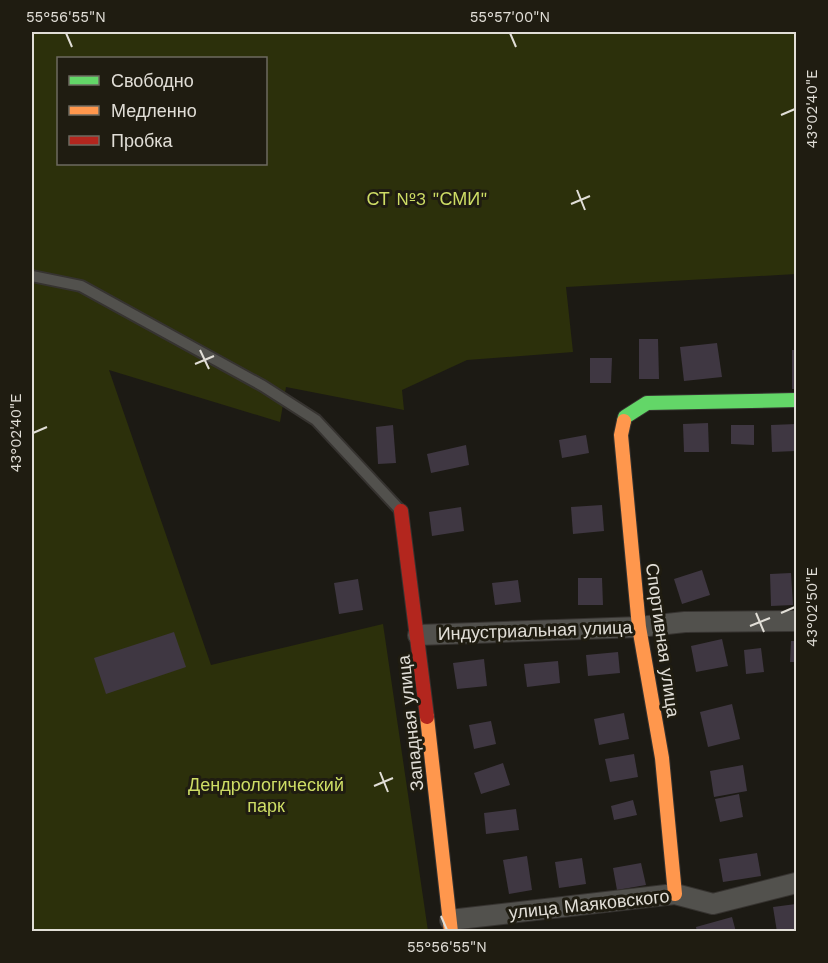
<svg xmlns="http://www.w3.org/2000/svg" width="828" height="963" viewBox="0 0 828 963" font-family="'Work Sans',sans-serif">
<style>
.green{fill:#2c300b;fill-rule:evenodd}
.building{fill:#3f3742}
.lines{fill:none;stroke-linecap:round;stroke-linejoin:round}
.lane-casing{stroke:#363330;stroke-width:14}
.street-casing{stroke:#363330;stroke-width:22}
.fast-casing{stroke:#363330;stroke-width:16}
.slow-casing{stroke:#363330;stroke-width:16}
.jam-casing{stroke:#363330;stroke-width:16}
.lane{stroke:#52514d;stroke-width:10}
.street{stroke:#52514d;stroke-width:20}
.fast{stroke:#63d668;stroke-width:14}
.slow{stroke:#ff974d;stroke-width:14}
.jam{stroke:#b3261e;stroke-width:14}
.ticks{fill:none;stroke:#e1ded7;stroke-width:2}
.labels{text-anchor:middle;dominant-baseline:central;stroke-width:6;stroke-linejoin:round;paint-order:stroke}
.park-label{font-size:18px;fill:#cedd65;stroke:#1f1c11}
.street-label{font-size:18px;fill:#e1ded7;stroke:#1f1c11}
.neatline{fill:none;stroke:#e1ded7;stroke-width:2}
.ticks-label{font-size:15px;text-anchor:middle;fill:#e1ded7}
</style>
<rect width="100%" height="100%" fill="#1c1a14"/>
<path class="green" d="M32,32H796V274L566,287L573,352L467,360L402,390L404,410L286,387L280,422L109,370L211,665L383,624L428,931H32ZM58,58H266V164H58Z"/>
<g class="building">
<path d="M639,339H658L659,379H639Z"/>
<path d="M717,343L722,377L684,381L680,347Z"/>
<rect x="792" y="350" width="4" height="39"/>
<path d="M590,358H612L611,383H590Z"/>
<path d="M708,423L709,452H684L683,424Z"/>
<path d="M796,424V451L772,452L771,425Z"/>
<path d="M393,425L396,463L378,464L376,427Z"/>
<path d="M731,425H754V445L731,444Z"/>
<path d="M586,435L589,453L562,458L559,440Z"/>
<path d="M466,445L469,465L431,473L427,454Z"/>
<path d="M602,505L604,531L573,534L571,507Z"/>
<path d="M461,507L464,531L432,536L429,512Z"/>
<path d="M702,570L710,595L682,604L674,579Z"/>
<path d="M791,573L793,605L771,606L770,574Z"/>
<path d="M578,578H602L603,605H578Z"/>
<path d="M358,579L363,610L339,614L334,583Z"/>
<path d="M518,580L521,602L495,605L492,583Z"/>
<path d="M174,632L186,667L106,694L94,658Z"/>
<path d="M722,639L728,666L696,672L691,646Z"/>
<path d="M791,641H796V662H790Z"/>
<path d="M761,648L764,672L746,674L744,650Z"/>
<path d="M618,652L620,673L588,676L586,655Z"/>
<path d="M484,659L487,686L457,689L453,663Z"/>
<path d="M558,661L560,683L527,687L524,664Z"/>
<path d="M732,704L740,739L708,747L700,712Z"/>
<path d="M624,713L629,739L599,745L594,719Z"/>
<path d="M491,721L496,744L474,749L469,725Z"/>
<path d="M634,754L638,777L610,782L605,759Z"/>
<path d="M503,763L510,785L481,794L474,773Z"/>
<path d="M743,765L747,791L714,797L710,771Z"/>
<path d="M739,794L743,817L720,822L715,799Z"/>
<path d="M633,800L637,815L614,820L611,806Z"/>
<path d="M516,809L519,830L486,834L484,813Z"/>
<path d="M757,853L761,876L723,882L719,859Z"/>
<path d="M527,856L532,890L509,894L503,860Z"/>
<path d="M582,858L586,884L559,888L555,862Z"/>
<path d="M641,863L646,885L617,890L613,868Z"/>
<path d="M796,904V932H777L773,907Z"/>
<path d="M732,917L736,932H697L696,927Z"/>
</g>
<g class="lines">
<defs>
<path id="lane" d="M32,276L81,286L263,386L316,420L400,510"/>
<g id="street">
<path d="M418,635L639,627L685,622L796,621"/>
<path d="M450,920L675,894L713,904L796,883"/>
</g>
<path id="fast" d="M624,421L625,417L647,403L796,400"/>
<g id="slow">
<path d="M624,421L621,435L639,627L662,758L675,894"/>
<path d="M427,717L451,932"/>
</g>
<path id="jam" d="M401,511L427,717"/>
</defs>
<use href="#lane" class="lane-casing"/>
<use href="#street" class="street-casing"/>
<use href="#fast" class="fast-casing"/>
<use href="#slow" class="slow-casing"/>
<use href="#jam" class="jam-casing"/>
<use href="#lane" class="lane"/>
<use href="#street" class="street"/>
<use href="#fast" class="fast"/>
<use href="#slow" class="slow"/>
<use href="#jam" class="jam"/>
</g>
<path class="ticks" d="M66,33L72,47M510,33L516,47M781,115L795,109M577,190L585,210M571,204L590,196M200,350L209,369M195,364L214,356M33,433L47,427M756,613L764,632M781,613L795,607M750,626L770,618M380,772L388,792M374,786L393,778M441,916L447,930"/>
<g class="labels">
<g class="park-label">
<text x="427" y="198">СТ №3 "СМИ"</text>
<text x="266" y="784">Дендрологический<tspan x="266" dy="21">парк</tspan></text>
</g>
<g class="street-label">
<text transform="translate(535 630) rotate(-2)">Индустриальная улица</text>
<text transform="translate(663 640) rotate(82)">Спортивная улица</text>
<text transform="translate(410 723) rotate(-96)">Западная улица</text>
<text transform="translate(589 904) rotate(-6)">улица Маяковского</text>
</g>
</g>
<rect width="828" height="963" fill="none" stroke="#1f1c11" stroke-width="66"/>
<rect x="57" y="57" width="210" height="108" fill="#1f1c11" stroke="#6d6a60" stroke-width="1.5"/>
<rect x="69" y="76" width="30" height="9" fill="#63d668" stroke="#6d6a60" stroke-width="1.5"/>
<text x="111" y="87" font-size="18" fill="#e1ded7">Свободно</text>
<rect x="69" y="106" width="30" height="9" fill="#ff974d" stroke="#6d6a60" stroke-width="1.5"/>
<text x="111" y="117" font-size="18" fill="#e1ded7">Медленно</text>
<rect x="69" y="136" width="30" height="9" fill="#b3261e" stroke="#6d6a60" stroke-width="1.5"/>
<text x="111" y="147" font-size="18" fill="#e1ded7">Пробка</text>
<rect x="33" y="33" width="762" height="897" class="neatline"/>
<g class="ticks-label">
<text x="66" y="22">55°56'55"N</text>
<text x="510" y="22">55°57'00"N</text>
<text transform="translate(812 109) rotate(-90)" y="5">43°02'40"E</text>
<text transform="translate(16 433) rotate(-90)" y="5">43°02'40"E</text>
<text transform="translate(812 607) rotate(-90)" y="5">43°02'50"E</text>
<text x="447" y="952">55°56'55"N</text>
</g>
</svg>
